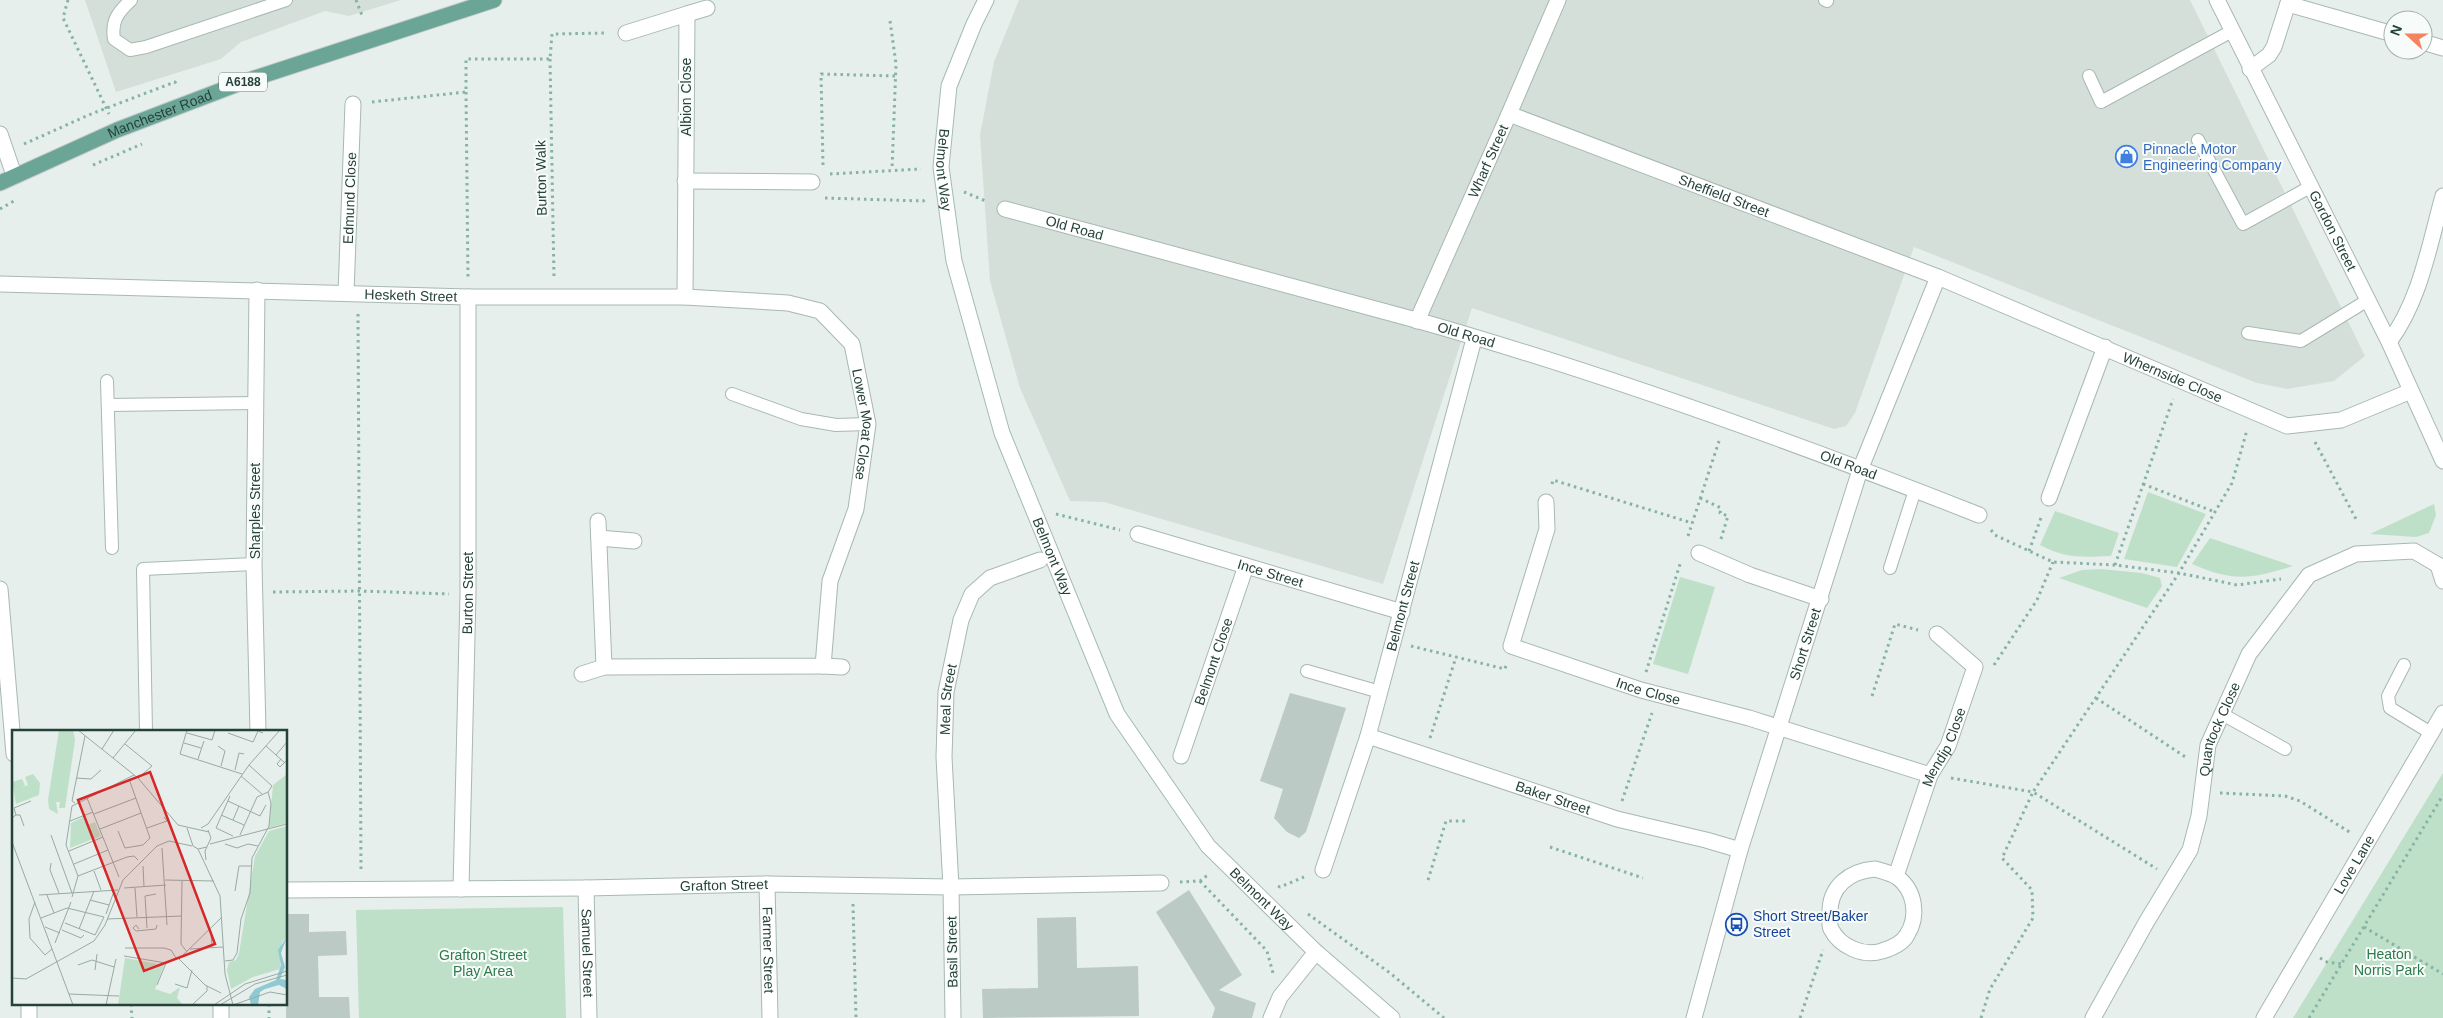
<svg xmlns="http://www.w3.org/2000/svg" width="2443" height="1018" viewBox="0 0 2443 1018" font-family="Arial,sans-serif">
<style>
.built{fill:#d4dfda}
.green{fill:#bfe0c8}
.building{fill:#bbcac4}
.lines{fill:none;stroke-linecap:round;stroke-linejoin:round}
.lane-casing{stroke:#a8b8b2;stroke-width:14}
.street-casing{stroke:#a8b8b2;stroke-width:17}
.secondary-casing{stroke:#a4bbb3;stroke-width:17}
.primary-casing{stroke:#c2cac8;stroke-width:17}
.path{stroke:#86b3a5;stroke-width:3;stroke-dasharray:2.5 4;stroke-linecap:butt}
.lane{stroke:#fff;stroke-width:12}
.street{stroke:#fff;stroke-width:15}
.secondary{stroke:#fff;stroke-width:15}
.primary{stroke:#6aa596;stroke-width:15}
.labels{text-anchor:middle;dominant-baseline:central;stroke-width:4;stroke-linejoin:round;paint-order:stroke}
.shield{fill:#f7fbf9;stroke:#637a73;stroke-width:1}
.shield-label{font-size:12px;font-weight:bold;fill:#24423a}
.street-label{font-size:14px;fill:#24423a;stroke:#f7fbf9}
.shop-label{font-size:14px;fill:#366cbe;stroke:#f7fbf9;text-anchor:start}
.transit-label{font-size:14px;fill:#164399;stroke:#f7fbf9;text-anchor:start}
.park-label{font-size:14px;fill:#2d7a4b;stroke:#f7fbf9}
.inset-road{fill:none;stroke:#98aaa4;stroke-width:1}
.view{fill:#d62828;fill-opacity:0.15;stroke:#d62828;stroke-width:2.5}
.inset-edge{fill:none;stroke:#24423a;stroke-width:2.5}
</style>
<rect width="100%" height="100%" fill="#e6efeb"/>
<g class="built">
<path d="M85,0H401L349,16L325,11L241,42L221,59L116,92Z"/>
<path d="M1019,0H2190L2365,356L2334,381L2287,389L2257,383L1914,247L1855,413L1846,426L1834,429L1472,308L1383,584L1104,502L1070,501L1020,388L990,281L980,135L994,62Z"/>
</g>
<g class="green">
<path d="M2148,492L2206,514L2177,567L2124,559Z"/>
<path d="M2434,504L2436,515L2429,533L2416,537L2370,534Z"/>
<path d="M2055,511L2119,533L2111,556C2081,557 2067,559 2040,545Z"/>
<path d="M2210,538L2293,566C2252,579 2233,582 2192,564Z"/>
<path d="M2100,569L2142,573L2160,578L2162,586L2147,608L2059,578L2082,570Z"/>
<path d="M1680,577L1715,587L1688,674L1653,664Z"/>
<path d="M2443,773V1018H2293Z"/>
<path d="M563,907L566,1018H359L356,910Z"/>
</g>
<g class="building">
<path d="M1290,693L1346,708L1306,832L1299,838L1287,832L1274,818L1283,789L1260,781Z"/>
<path d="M1189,890L1242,975L1219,990L1256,1003L1252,1018H1212L1215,1008L1156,912Z"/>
<path d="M286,914H309V932L346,931L347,955L318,956L319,997H349L350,1018H286Z"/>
<path d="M1076,917L1077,968L1138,966L1139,1016L983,1018L982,989L1038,988L1037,918Z"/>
</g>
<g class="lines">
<defs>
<g id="lane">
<path d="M131,0C118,12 111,21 114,39L130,50L146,47L286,0"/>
<path d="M1825,0L1827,1"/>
<path d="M2089,76L2101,102L2232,31"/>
<path d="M2198,140L2243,224L2310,187"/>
<path d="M2248,333L2301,341L2368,300"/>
<path d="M107,381L112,548"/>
<path d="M732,394L801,419L836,425L868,424"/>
<path d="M108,405L256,403"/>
<path d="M1890,568L1915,490"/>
<path d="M2404,665L2388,696L2390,708L2431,733"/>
<path d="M1307,671L1380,692"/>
<path d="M2222,714L2285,749"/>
<path d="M146,732L143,569L254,564"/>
</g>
<g id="street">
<path id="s1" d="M2217,0L2389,342L2443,461"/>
<path d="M2288,4L2393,34"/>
<path d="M687,14L707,8"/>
<path d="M626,33L687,14L685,297"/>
<path d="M2423,42L2443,48"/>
<path d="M2250,69L2269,55L2274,47L2289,0"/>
<path id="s2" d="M1509,114L1938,277L2287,426L2341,420L2411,391"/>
<path d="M0,134L14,175"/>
<path d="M685,181L812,182"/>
<path id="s3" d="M1005,209C1142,246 1279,282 1416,320C1607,374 1794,442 1979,515"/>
<path id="s4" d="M0,284L468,297H685L788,303L820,311L852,344L868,424L856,509L830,581L823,666L604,667L582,674"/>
<path d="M257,290L254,564L258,732"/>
<path id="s5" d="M346,293L353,104"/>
<path id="s6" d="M1417,321L1509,114L1558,0"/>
<path d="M2389,342C2420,301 2429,246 2443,196"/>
<path d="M2049,498L2105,347"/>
<path id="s7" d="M1546,502L1547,529L1511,646L1641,690L1749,718L1930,775"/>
<path d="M598,521L604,667"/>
<path id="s8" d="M1138,534L1402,612"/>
<path d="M599,538L634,541"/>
<path d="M1699,553L1750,575L1821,599"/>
<path d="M2438,565L2443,581"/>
<path d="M0,589L14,754"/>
<path d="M823,666L842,667"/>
<path id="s9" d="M1368,736L1617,819L1706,840L1740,850"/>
<path id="s10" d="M1181,756L1246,566"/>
<path d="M1875,869C1882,871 1891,873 1897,877C1915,890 1919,916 1907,935C1902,944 1892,948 1882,951C1864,957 1840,947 1831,929C1829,925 1830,918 1830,914C1829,886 1850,871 1875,869Z"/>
<path id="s11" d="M1323,870L1368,736L1474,339"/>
<path id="s12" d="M1896,876L1930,775L1948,746L1975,667L1937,634"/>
<path id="s13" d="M767,884L770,1018"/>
<path id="s14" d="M586,888L589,1018"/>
<path id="s15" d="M461,889L468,594V297"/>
<path id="s16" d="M286,890L586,888L767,884L951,887L1161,883"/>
<path d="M29,1004V1018"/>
<path d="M221,1004V1018"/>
<path id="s17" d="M953,1018L951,887L944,757L946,692L961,620L972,594L990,578L1040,560"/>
<path d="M1271,1018L1280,997L1316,952"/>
<path id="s18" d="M1694,1018L1740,850L1860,470L1938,277"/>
<path id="s19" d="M2093,1018L2147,921L2190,850L2199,816L2208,745L2249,654L2309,575L2356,554L2414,551L2438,565"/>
<path id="s20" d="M2264,1018L2443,713"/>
</g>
<g id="secondary">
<path id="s21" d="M986,0L974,24L949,86L941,167L954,261L1002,433L1117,714L1208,846L1316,952L1392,1018"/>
</g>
<g id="primary">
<path id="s22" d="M0,183L117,130L243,82L494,0"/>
</g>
</defs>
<use href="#lane" class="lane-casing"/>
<use href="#street" class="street-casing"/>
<use href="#secondary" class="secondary-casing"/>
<use href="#primary" class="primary-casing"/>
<g class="path">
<path d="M68,0L63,18L109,114"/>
<path d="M356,0L363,18"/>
<path d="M890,21L896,64L892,170"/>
<path d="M550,59L554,278"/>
<path d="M466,92L468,279"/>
<path d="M372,102L466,92V59H550L552,34L607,33"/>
<path d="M24,144L91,114L175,82L177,86"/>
<path d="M93,165L142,144"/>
<path d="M823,165L821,74L895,76"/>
<path d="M830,174L921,169"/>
<path d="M964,192L988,202"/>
<path d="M825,198L923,201L926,199"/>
<path d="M0,209L14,201"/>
<path d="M358,314L361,870"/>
<path d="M2315,442L2356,519"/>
<path d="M1552,484L1553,480L1692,523"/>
<path d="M2143,484L2215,512"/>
<path d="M1700,498L1721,508L1720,513L1728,516L1720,542"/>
<path d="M1056,514L1120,530"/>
<path d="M1991,530L1995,535L2053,562L2115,565L2179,573L2237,585L2281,579"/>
<path d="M1688,536L1720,438"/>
<path d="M2029,551L2042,515"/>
<path d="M2115,565L2173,399"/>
<path d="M273,592L360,591L449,594"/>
<path d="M1411,646L1505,669L1506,665"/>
<path d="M1994,665L2037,600L2053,562"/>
<path d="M1646,672L1681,561"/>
<path d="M1872,696L1895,624L1918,630"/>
<path d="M2096,698L2187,758"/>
<path d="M1430,738L1456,657"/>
<path d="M1951,778L2033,792L2179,573L2232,483L2247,430"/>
<path d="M2220,793L2285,796L2300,801L2351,833"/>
<path d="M1622,801L1652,713"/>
<path d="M1550,847L1643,878"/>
<path d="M1428,880L1446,821H1467"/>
<path d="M1200,881L1267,951L1273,973"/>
<path d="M1180,882L1200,881L1209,874"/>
<path d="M1278,886L1280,887L1304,877"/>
<path d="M853,904L856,1018"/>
<path d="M1308,914L1390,973L1444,1018"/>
<path d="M2364,927L2443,974"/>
<path d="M2320,958L2327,962L2342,964"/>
<path d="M131,1004L132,1018"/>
<path d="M269,1004V1018"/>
<path d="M1800,1018L1823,950"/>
<path d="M1981,1018L1990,989L2033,918L2032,890L2002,858L2033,792L2157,869"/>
<path d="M2309,1018L2443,795"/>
</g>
<use href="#lane" class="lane"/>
<use href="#street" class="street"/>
<use href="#secondary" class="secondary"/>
<use href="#primary" class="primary"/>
</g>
<defs>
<symbol id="shop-ring" viewBox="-11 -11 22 22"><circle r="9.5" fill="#f7fbf9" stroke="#3f7fe0" stroke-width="1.5"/><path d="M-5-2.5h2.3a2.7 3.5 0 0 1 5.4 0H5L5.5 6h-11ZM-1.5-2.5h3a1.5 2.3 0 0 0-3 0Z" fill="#3f7fe0"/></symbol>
<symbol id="bus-ring" viewBox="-11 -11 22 22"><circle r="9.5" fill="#f7fbf9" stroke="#1a4fb4" stroke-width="1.5"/><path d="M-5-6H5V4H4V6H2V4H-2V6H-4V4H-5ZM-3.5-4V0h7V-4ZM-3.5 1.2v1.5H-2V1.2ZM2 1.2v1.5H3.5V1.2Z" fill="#1a4fb4"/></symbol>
</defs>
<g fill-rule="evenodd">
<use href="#shop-ring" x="2114" y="144" width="25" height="25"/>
<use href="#bus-ring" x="1724" y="912" width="25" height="25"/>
</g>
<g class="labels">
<rect class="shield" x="219" y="72.5" width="48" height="19" rx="4"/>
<g class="shield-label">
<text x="243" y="82">A6188</text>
</g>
<g class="street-label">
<text transform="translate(686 97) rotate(-90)">Albion Close</text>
<text stroke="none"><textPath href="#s22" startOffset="174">Manchester Road</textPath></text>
<text stroke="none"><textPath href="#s6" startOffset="175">Wharf Street</textPath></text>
<text stroke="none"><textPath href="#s21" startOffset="178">Belmont Way</textPath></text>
<text transform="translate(541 178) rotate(-91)">Burton Walk</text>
<text stroke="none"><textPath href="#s2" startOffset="230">Sheffield Street</textPath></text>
<text stroke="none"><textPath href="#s5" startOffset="95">Edmund Close</textPath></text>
<text stroke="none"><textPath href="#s3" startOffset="72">Old Road</textPath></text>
<text stroke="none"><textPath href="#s1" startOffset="258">Gordon Street</textPath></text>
<text stroke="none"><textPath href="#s4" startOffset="411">Hesketh Street</textPath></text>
<text stroke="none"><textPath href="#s3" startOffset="478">Old Road</textPath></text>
<text stroke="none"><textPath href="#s2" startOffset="714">Whernside Close</textPath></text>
<text stroke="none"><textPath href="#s4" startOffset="949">Lower Moat Close</textPath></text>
<text stroke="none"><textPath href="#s3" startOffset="882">Old Road</textPath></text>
<text transform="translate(255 511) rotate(-90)">Sharples Street</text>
<text stroke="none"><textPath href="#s21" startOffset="582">Belmont Way</textPath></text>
<text stroke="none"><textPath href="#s8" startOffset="138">Ince Street</textPath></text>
<text stroke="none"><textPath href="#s15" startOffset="296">Burton Street</textPath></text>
<text stroke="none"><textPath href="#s11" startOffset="276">Belmont Street</textPath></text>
<text stroke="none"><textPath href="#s18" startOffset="390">Short Street</textPath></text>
<text stroke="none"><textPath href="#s10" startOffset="100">Belmont Close</textPath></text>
<text stroke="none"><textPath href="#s7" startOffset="294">Ince Close</textPath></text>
<text stroke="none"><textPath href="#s17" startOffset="319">Meal Street</textPath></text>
<text stroke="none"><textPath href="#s19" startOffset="319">Quantock Close</textPath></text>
<text stroke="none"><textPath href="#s12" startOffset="138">Mendip Close</textPath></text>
<text stroke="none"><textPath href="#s9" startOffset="195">Baker Street</textPath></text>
<text stroke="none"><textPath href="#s20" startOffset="178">Love Lane</textPath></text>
<text stroke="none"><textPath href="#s16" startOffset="438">Grafton Street</textPath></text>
<text stroke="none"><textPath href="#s21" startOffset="988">Belmont Way</textPath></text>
<text stroke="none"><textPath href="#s13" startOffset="66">Farmer Street</textPath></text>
<text transform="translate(952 952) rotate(-91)">Basil Street</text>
<text stroke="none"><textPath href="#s14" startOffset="65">Samuel Street</textPath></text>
</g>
<g class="shop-label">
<text x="2143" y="149">Pinnacle Motor<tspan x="2143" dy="16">Engineering Company</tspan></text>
</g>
<g class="transit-label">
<text x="1753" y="916">Short Street/Baker<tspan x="1753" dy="16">Street</tspan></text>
</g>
<g class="park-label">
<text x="2389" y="954">Heaton<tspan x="2389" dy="16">Norris Park</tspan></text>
<text x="483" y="955">Grafton Street<tspan x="483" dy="16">Play Area</tspan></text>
</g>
</g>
<g transform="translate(12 730)">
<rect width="275" height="275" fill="#e6efeb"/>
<path d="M47,0H61L63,10L53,78H47L48,72H44L46,84L37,79L36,70ZM21,44L28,53L27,65L4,74L0,52L10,49L13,55L10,57L16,55L13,47ZM275,44V93L257,98L261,55ZM71,87L75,95L83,92L89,106L58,118L59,93ZM275,96V207L270,212L268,239L241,247L219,259L215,240L217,232L224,230L227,223L243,126L257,101ZM113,228L152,235L143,259L158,264L168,257L165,268L171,275H106Z" fill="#bfe0c8"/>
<path d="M275,207L269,223L273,237L268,249L275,250V259L267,255L253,259L248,262L246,275H239L237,267L243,259L264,250L269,235L266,220Z" fill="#8ec9d4"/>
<path class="inset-road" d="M66,0L126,48L166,95L197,102M175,0L168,24L230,44M175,3L200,10L203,0M216,3L241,12L246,1L251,3M172,13L189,18M113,14L140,36L126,48M206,16L213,21L209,36M254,16L273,33M90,19L102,0M264,25L275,12M101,28L124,0M186,29L192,11M269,29L265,34L268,37L275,30M237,35L260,56L256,62M223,40L227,23L232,24M229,46L250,64M64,48L79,49L89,40M218,66L204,98L221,106M75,68L107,147M216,71L248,86L254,75M63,73L60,71L73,6M82,84L124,68M4,85H8L12,96M209,85L232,95M0,88L4,85L2,78L19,71M221,90L227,76M58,91L81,82M135,98L155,91L152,87M175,98L181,116L186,119L195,117M189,98L196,94L237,35L268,0M88,99L129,83M106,101L113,118L131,115L138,108L117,49M39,105L60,163M228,105L245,67L256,62M0,112L61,275M198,114L275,94M213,114L225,118L236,114L246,116M150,118L155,195M186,119L208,166L213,244L221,275M57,121L91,107M194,130L193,121L199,108L196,100M39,133L38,140L47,163M62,134L96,120M131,136L132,157M82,141L89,160M66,146L115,127L122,126L126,130M153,150L202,151M170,151L169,214L175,222M112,158L154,155M123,158L125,187M223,161L227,136H239M27,165L106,160M35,165L42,183M60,167L66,146L54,115L60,76L122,45M78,170L97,175M23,172L17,189L18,208L33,225L40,219M94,184L101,164M29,188L55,178L92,187L83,205L53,193M95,189L170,186M33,197L48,203M135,198L133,166L144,164M67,199L82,161M127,199L124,195L121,198L124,201L144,199L145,195M50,200L69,208L72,205M199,203L200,218M43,213L59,172M113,218H152L159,220L164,228M178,219L211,217M112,226L154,233L164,228M167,229L210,187M167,229L193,255L209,263M213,231L221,230L225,223L229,189L238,163L240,128L257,96L259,73L256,62M66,235L80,230L102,237M83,240L85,224M0,248L14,249L82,211L93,195L111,150L145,116L157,111L180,116M163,254L175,258L180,240M145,255L154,233M57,264L107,266M94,275L104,229M180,275L195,261V256M202,275L233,254L275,241M208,275L243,254L275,245M221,275L258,262L275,265"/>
<path class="view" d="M138,42L203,214L132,241L66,70Z"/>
<rect width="275" height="275" class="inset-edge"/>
</g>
<g transform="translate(2408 35) rotate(291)"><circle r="24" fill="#f7fbf9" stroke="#a3b1ad"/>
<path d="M0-4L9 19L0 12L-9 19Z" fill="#f4845f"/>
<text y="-8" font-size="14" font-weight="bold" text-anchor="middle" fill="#24423a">N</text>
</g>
</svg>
